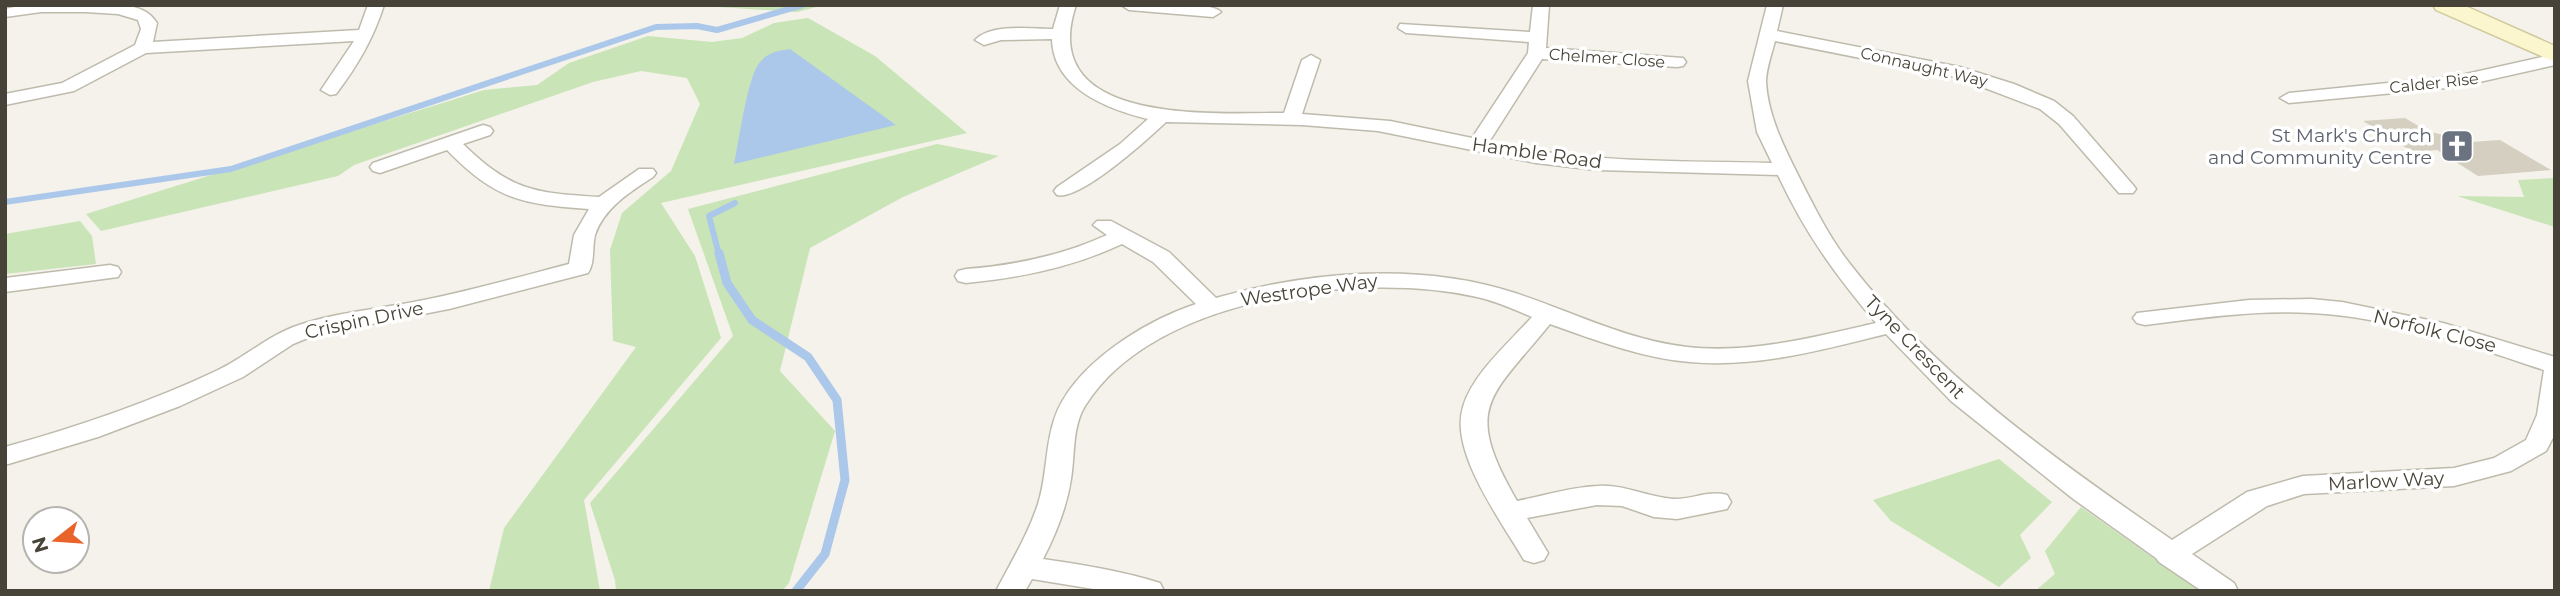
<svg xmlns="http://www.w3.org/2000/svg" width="2560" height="596" viewBox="0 0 2560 596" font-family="Montserrat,sans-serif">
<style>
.green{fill:#c9e4b6}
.water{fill:#abc8eb}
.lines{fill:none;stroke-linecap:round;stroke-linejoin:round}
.stream-far1{stroke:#abc8eb;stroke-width:6}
.stream{stroke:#abc8eb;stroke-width:9}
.building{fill:#d4cfc0}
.street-casing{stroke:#bebbad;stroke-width:3}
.secondary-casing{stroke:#d0c99d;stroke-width:3}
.street{fill:#fff;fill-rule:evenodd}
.secondary{fill:#fbf6cd;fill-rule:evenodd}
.labels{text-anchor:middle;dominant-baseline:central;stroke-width:7;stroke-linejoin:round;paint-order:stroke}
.far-street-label{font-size:16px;fill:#474338;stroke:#fff}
.worship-label{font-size:19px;fill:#5b616d;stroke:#fff;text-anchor:end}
.street-label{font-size:19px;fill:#474338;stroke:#fff}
</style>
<rect width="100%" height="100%" fill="#f4f2ea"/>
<g class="green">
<path d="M687,5H824L797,12Z"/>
<path d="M808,18L875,56L967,133L661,203L695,256L721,338L584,500L600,591H489L504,528L636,347L613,341L610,250L622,213L671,171L700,104L687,78L641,71L593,82L354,165L338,176L101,231L86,214L484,90L537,85L569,63L648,36L712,42L742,38L774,23Z"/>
<path d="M937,144L999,156L903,197L810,248L780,371L835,431L789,583L782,591H616L615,580L590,503L733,336L688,209Z"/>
<path d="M2555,178V227L2457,196L2524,197L2518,180Z"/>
<path d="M80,221L92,236L96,264L5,274V234Z"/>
<path d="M1999,459L2052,502L2020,535L2031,558L1999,587L1891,521L1873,500Z"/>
<path d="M2081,507L2200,591H2035L2055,574L2045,551Z"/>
</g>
<path class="water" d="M790,49L896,125L734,164C739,142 747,77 760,62C768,52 779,51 790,49Z"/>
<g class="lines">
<g class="stream-far1">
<path d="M5,202L231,169L656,27L697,26L717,30L803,5"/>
<path d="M719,255L709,216L735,203"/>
</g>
<path class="stream" d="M719,253L727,283L752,320L808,357L837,400L845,480L825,554L796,591"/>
</g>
<path class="building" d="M2405,118L2427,131L2471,142L2500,140L2551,170L2478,176L2437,150L2413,152L2363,121Z"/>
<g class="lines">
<defs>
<g id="street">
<path d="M24,5H125C140,8 149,11 157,23L153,42L359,30L368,5H384C373,39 358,65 336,94L330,95L321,90L354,41L146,53L74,91L5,105V94L62,83L135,45L141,29L138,20L118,14L85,12H41L5,17V9Z"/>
<path d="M1060,5H1076C1035,126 1214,113 1284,113L1302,60L1311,55L1320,60L1302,114L1390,121L1472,138L1528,53L1529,42L1406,33L1398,28L1400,24L1530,32L1533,5H1549L1546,48L1683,58L1686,62L1683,66L1677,67L1542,59L1489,142C1582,163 1677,161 1772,163L1757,132L1748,81L1767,5H1783L1777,31L1960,67L2014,84L2054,101L2073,116L2133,185L2136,189L2133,193H2119L2059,124L2040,109L1956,77L1775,41C1772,53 1766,69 1766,82C1768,116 1784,147 1799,177C1814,207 1829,237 1850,264C1937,376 2056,460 2172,540L2247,492L2303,476L2454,468L2494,458L2526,440L2537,415L2544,370C2468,345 2391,317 2311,313C2255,310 2200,318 2145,325L2137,323L2133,318L2137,313L2249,300L2311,299L2342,302L2443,323L2555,357V434L2546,451L2511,471L2454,486L2304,494L2267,506L2192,554L2234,583L2238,591H2202L2159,562L2156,558L2072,498L1951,401L1886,334C1822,350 1756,368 1690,362C1642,358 1595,340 1550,324C1490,398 1462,406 1517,501C1543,496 1571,487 1598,486C1624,484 1647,497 1673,499C1691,500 1708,490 1727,495L1731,502L1727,509L1677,519L1654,517L1622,506L1597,505L1527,518L1548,553L1544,560L1534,563L1524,560C1502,522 1449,452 1463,407C1473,373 1509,343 1532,317C1513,309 1496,301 1477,297C1362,271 1153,296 1085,406C1072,427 1075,455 1071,479C1067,506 1056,534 1043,559C1083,565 1122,571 1160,583L1164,591H1106L1032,579L1025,591H996C1011,562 1028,535 1038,504C1047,476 1045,447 1054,420C1072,365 1145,321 1196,304L1153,262L1122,244C1073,267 1020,278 966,283L958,281L955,276L958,271L966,269C1015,265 1061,256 1107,235L1093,225L1097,221H1111L1169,252L1216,298C1310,271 1421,262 1515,293C1573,312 1626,340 1687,347C1750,354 1815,337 1876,323C1834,273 1805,233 1778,175L1597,170L1536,163L1378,131L1302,125L1166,122C1148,139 1080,201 1057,195L1054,191L1057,187L1120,144L1148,119C1107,109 1053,88 1052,39L1001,40L984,45L975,40C991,23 1031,29 1053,29Z"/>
<path d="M1121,5C1141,5 1209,0 1221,12L1213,17L1129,10Z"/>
<path d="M2555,54V65L2457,87L2289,103L2280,98L2289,93L2457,76Z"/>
<path d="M483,125L490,127L493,131L490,135L463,144C511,191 535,193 599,197L639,169H653L656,173L653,177C630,192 604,208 595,235C592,247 595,263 588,273L449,309L315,335L293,344L243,377L180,406L98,437L5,465V447C77,427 148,403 216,371C245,358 268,335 299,325C338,312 379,309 419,301C470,291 519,277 569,264L574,235L589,209C521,204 496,200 447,150L380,173L373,171L370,167L373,163Z"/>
<path d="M110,265L118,267L121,272L118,277L5,292V278Z"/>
</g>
<path id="secondary" d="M2433,5H2463L2555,46V62L2436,10Z"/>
</defs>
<use href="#street" class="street-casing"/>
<use href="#secondary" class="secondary-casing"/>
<use href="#street" class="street"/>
<use href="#secondary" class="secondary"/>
</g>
<defs>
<symbol id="church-square" viewBox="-11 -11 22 22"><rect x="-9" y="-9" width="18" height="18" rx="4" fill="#6b7280" stroke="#fff"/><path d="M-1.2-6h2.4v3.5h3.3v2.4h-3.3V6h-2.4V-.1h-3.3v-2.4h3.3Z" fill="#fff"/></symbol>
</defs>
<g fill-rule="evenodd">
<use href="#church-square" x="2438" y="127" width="38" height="38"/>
</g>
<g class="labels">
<g class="far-street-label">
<text transform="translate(1607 58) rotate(4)">Chelmer Close</text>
<text transform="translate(1924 67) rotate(13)">Connaught Way</text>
<text transform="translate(2434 83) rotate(-6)">Calder Rise</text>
</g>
<g class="worship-label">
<text x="2432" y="135">St Mark's Church<tspan x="2432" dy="22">and Community Centre</tspan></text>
</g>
<g class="street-label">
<text transform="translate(1537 153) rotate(8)">Hamble Road</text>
<text transform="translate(1309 290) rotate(-8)">Westrope Way</text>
<text transform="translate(364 320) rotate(-12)">Crispin Drive</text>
<text transform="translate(2435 331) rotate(14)">Norfolk Close</text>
<text transform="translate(1915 347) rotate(46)">Tyne Crescent</text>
<text transform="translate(2386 481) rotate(-3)">Marlow Way</text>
</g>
</g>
<rect width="2560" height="596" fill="none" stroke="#474338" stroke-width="14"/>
<g transform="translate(56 540) rotate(253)"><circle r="33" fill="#ffffff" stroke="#b5b4af" stroke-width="2"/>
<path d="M0-5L12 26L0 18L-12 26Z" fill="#e9632b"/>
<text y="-10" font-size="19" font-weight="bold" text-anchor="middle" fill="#474338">N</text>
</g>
</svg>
